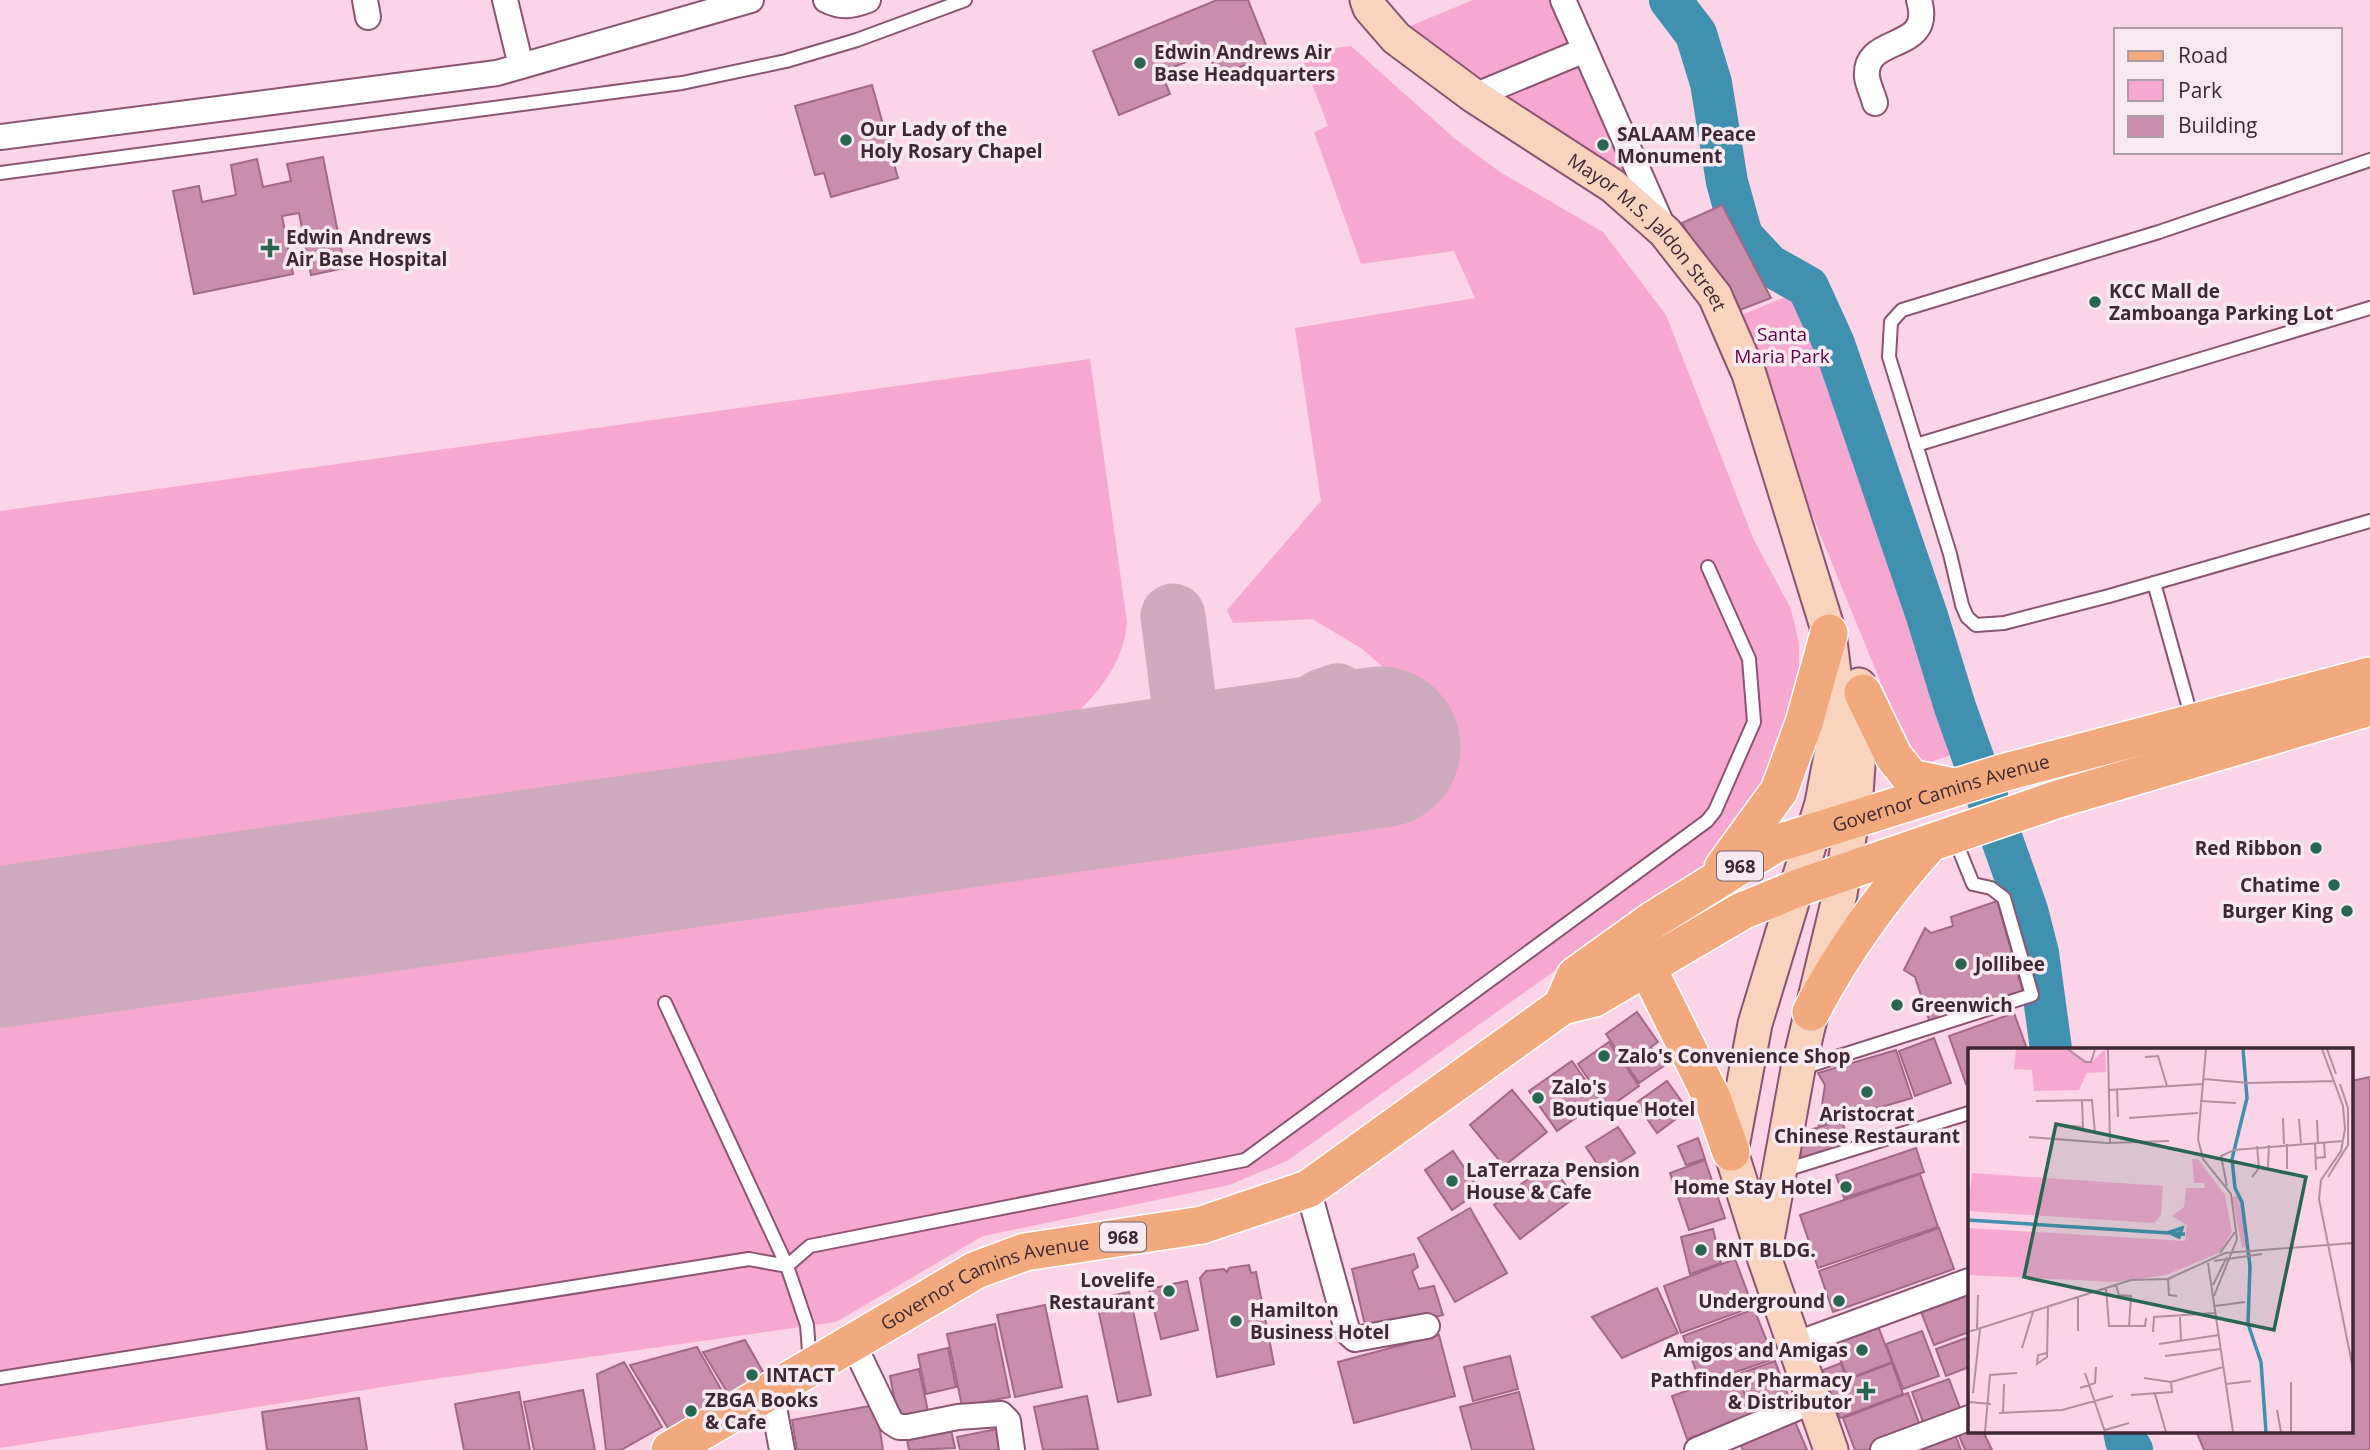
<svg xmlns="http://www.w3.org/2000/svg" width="2370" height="1450" viewBox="0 0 2370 1450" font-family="'Open Sans',sans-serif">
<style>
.green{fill:#f7a8d1}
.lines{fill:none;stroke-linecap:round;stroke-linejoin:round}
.river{stroke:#4090b0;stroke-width:42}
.taxiway{stroke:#ceacbd;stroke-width:65}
.runway{stroke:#ceacbd;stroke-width:161}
.building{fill:#ca8ead;stroke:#a26987;stroke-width:2}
.service-casing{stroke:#8b5471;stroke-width:16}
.minor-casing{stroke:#8b5471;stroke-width:28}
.secondary-casing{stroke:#8b5471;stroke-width:37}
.primary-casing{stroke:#fff;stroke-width:40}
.service{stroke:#fff;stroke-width:12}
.minor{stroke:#fff;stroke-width:24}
.secondary{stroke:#f8d4be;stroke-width:33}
.primary{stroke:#f1a97d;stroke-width:37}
.poi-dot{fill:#296651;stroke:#f7e9f0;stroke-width:2.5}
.labels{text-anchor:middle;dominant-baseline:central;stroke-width:7;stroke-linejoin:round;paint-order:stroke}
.shield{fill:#f7e9f0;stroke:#76616c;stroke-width:2}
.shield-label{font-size:18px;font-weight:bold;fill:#3f2734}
.poi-label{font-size:19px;font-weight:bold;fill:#3f2734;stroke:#f7e9f0;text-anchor:start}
.street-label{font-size:19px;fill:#3f2734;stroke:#f7e9f0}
.park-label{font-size:19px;fill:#670045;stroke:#f7e9f0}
.inset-river{fill:none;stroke:#4090b0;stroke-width:3.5}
.inset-road{fill:none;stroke:#b08f9f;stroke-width:2}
.view{fill:#296651;fill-opacity:0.15;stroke:#296651;stroke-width:3.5}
.inset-edge{fill:none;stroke:#3f2734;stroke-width:3.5}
</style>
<rect width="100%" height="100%" fill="#fbd4e7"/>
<g class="green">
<path d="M1473,0H1553L1576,46L1484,85L1410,26Z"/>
<path d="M1351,46L1454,138L1500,172L1603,232L1666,315L1753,538L1791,609L1799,643V678L1794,713L1765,777L1722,852L1287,1161L1229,1185L983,1236L836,1322L427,1380L0,1448V1019L1399,814L1383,667L1361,648L1312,619L1233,623L1227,610L1321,501L1295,328L1475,298L1454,251L1361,264L1314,132L1328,126L1300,53Z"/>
<path d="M1582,60L1634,182L1494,95Z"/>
<path d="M1802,290L1960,752L1925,764L1908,749L1732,319Z"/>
<path d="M1090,359L1127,622C1124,659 1104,686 1079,711L0,867V511Z"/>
</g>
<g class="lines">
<g class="river">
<path d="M1670,0L1696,34L1711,83L1727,182L1742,236L1769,265L1808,287L1834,344L1927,616L1955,707L2027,910L2038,953L2051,1049"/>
<path d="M2124,1431L2126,1441L2132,1450"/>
</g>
<g class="taxiway">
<path d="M1173,616L1193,774"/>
<path d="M1211,772L1323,701L1337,696C1363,714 1359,766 1338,787C1332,793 1321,796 1312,799L1243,767"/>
</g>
<path class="runway" d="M0,947L1380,747"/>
</g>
<g class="building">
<path d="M1217,0H1248L1270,55L1218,76L1208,53L1161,72L1170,94L1119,115L1093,51Z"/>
<path d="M872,85L898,178L831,197L824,173L815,175L795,106Z"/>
<path d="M323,157L345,268L311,275L299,213L282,216L293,274L194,294L173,191L199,186L202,202L236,195L231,165L257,159L263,187L291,181L287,164Z"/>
<path d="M1722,205L1771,298L1732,313L1682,223Z"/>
<path d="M1997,901L2023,992L1930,1023L1915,977L1904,970L1925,928L1931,933L1953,926L1951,917Z"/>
<path d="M1637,1012L1658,1042L1651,1047L1665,1065L1639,1083L1606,1034Z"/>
<path d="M2014,1013L2027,1049H1969V1082L1966,1084L1949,1036Z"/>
<path d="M1934,1038L1951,1083L1915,1096L1899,1051Z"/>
<path d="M1609,1042L1639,1086L1608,1108L1578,1064Z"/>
<path d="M1896,1050L1912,1098L1819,1125L1825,1085L1818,1073Z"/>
<path d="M1572,1061L1600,1101L1557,1131L1529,1091Z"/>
<path d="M2370,1077V1450H2204L2196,1431H2351V1081Z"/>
<path d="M1667,1081L1688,1110L1657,1133L1636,1103Z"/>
<path d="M1512,1090L1547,1132L1504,1166L1470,1125Z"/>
<path d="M1842,1120L1849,1144L1800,1159L1803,1132Z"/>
<path d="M1618,1127L1635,1153L1603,1173L1586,1147Z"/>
<path d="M1698,1138L1705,1159L1686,1165L1678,1146Z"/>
<path d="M1916,1148L1924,1172L1844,1198L1836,1175Z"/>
<path d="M1453,1151L1480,1191L1452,1210L1425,1170Z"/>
<path d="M1705,1160L1725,1218L1689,1230L1670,1173Z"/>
<path d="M1549,1163L1575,1197L1520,1239L1494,1205Z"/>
<path d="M1920,1174L1938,1227L1818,1268L1800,1215Z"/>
<path d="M1470,1208L1507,1273L1455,1302L1418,1238Z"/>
<path d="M1939,1228L1954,1269L1833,1312L1819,1271Z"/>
<path d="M1713,1229L1721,1263L1690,1274L1681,1237Z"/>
<path d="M1414,1254L1418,1267L1412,1271L1419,1289L1434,1286L1443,1315L1374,1330L1364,1321L1352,1269Z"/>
<path d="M1735,1259L1753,1307L1681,1333L1664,1286Z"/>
<path d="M1249,1265L1251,1273L1256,1272L1274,1364L1217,1377L1200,1278L1206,1271L1224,1269L1227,1272L1229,1268Z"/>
<path d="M1187,1281L1198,1330L1161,1339L1149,1289Z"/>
<path d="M1969,1285V1332L1934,1345L1918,1304Z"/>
<path d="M1657,1288L1678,1333L1622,1358L1592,1317Z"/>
<path d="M1129,1292L1151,1395L1118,1402L1096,1299Z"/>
<path d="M1045,1305L1062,1387L1015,1397L997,1315Z"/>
<path d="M1754,1309L1774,1359L1701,1384L1683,1336Z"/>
<path d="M1876,1321L1892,1362L1848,1379L1832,1338Z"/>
<path d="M995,1324L1010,1397L962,1406L947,1334Z"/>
<path d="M1922,1331L1939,1376L1903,1389L1886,1344Z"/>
<path d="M1439,1335L1455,1396L1354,1423L1338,1362Z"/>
<path d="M1969,1337V1367L1946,1376L1936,1349Z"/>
<path d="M745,1340L766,1377L730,1397L703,1352Z"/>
<path d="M697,1347L726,1398L669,1430L630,1365Z"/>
<path d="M948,1348L956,1387L926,1394L918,1355Z"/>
<path d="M1510,1356L1518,1389L1473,1401L1464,1367Z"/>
<path d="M1775,1361L1791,1403L1756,1416L1741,1373Z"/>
<path d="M624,1362L662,1427L621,1450H606L597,1374Z"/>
<path d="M1841,1363L1846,1379L1829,1385L1823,1370Z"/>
<path d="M1892,1363L1903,1394L1840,1418L1829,1387Z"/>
<path d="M919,1369L929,1416L899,1422L890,1376Z"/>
<path d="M1737,1373L1753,1416L1687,1439L1672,1396Z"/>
<path d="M1949,1379L1963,1416L1926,1430L1912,1392Z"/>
<path d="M583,1390L595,1450H534L524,1402Z"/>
<path d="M519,1392L530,1450H464L455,1404Z"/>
<path d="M1519,1392L1534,1450H1472L1460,1407Z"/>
<path d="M1908,1393L1922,1431L1871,1450H1855L1843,1418Z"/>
<path d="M1087,1396L1098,1449L1043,1450L1034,1407Z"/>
<path d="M359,1398L367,1450H267L262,1412Z"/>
<path d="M876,1405L883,1450H797L792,1420Z"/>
<path d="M1793,1417L1807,1450H1743L1738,1440Z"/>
<path d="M949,1421L955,1448L909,1450L905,1430Z"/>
<path d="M1955,1426L1983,1431L1992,1450H1965Z"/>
<path d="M1002,1428L1006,1450H960L957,1437Z"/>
<path d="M1953,1429L1961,1450H1896Z"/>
</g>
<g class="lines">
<defs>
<g id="service">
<path d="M2370,160L2159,232L1902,310L1891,322L1889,357L1950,554L1962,605L1967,617L1976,625L2004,623L2109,596L2370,521"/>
<path d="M0,173L682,83L786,61L857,40L965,0"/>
<path d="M1916,445L2370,308"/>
<path d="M2154,583L2192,719"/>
<path d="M665,1003L787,1266L810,1246L1245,1160L1707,821L1715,811L1754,722L1749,659L1708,567"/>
<path d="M1802,1068L2032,995L2004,898L1991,888L1973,884L1954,837"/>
<path d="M1782,1171L1969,1113"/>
<path d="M0,1378L749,1259L787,1266L807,1325L810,1364"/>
</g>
<g id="minor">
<path d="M365,0L368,17"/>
<path d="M505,0L521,66"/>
<path d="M826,0C842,8 852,6 868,0"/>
<path d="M1563,0L1663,227"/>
<path d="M1474,96L1585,50"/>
<path d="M1875,103C1873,95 1868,85 1867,77C1863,33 1935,54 1919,0"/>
<path d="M0,137L497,73L751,0"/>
<path d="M1308,1189L1348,1333L1355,1339L1427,1326"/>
<path d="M852,1341L891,1422L899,1427H908L958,1417L1001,1414L1008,1421L1012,1450"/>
<path d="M1794,1345L1969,1281"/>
<path d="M771,1391L782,1450"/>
<path d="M1697,1450L1813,1401"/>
<path d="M1883,1450L1969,1418"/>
</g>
<g id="secondary">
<path id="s1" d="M1367,0L1370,8L1396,38L1474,96L1613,186L1665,232L1715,296L1749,374L1829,633L1839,713L1822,803L1755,1024L1731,1152L1764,1257L1831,1450"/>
<path d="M1765,1251L1798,1069L1840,894L1856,794L1863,693L1859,685"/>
</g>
<g id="primary">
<path d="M1863,693L1894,757L1911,778L1954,787"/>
<path d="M1723,868L1779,791L1804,723L1829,633"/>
<path d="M1647,967L1712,1098L1731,1152"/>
<path id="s2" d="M1562,1006L1575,976L1653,920L1775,844L2002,773L2370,676"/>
<path d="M1811,1012C1843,951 1884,894 1930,843"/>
<path id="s3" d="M670,1450L976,1270L1025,1252L1202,1225L1308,1189L1562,1006L1594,998L1742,911L1798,888L2058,799L2370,707"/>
</g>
</defs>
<use href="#service" class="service-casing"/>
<use href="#minor" class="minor-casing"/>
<use href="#secondary" class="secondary-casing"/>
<use href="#primary" class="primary-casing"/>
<use href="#service" class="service"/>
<use href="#minor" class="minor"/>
<use href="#secondary" class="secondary"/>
<use href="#primary" class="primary"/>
</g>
<g class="poi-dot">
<circle cx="1140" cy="63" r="7"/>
<circle cx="846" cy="140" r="7"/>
<circle cx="1603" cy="145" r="7"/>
<path d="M266.5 237.5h7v7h7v7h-7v7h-7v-7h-7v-7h7z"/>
<circle cx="2095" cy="302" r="7"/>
<circle cx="2316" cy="848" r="7"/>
<circle cx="2334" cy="885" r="7"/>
<circle cx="2347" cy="911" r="7"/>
<circle cx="1961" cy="964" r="7"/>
<circle cx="1897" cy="1005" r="7"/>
<circle cx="1604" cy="1056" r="7"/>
<circle cx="1867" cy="1092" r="7"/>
<circle cx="1538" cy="1098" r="7"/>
<circle cx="1452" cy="1181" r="7"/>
<circle cx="1846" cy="1187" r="7"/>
<circle cx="1701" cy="1250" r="7"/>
<circle cx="1169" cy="1291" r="7"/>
<circle cx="1839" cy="1301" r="7"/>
<circle cx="1236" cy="1321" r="7"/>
<circle cx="1862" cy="1350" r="7"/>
<circle cx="752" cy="1375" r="7"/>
<path d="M1862.5 1380.5h7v7h7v7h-7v7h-7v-7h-7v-7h7z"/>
<circle cx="691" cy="1411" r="7"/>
</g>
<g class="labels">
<g class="shield">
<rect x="1717" y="851.5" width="46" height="29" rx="5"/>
<rect x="1100" y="1222.5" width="46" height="29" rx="5"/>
</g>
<g class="shield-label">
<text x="1740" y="866">968</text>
<text x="1123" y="1237">968</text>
</g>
<g class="poi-label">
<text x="1154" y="52">Edwin Andrews Air<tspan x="1154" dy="22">Base Headquarters</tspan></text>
<text x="860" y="129">Our Lady of the<tspan x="860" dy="22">Holy Rosary Chapel</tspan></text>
<text x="1617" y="134">SALAAM Peace<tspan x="1617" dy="22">Monument</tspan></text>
<text x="286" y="237">Edwin Andrews<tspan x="286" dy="22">Air Base Hospital</tspan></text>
<text x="2109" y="291">KCC Mall de<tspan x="2109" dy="22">Zamboanga Parking Lot</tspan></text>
<text x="2302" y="848" text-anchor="end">Red Ribbon</text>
<text x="2320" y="885" text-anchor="end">Chatime</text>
<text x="2333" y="911" text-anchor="end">Burger King</text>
<text x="1975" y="964">Jollibee</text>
<text x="1911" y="1005">Greenwich</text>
<text x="1618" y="1056">Zalo's Convenience Shop</text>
<text x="1552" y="1087">Zalo's<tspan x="1552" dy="22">Boutique Hotel</tspan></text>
<text x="1867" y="1114" text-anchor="middle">Aristocrat<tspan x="1867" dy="22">Chinese Restaurant</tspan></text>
<text x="1466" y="1170">LaTerraza Pension<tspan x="1466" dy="22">House &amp; Cafe</tspan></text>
<text x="1832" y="1187" text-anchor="end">Home Stay Hotel</text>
<text x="1715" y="1250">RNT BLDG.</text>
<text x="1155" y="1280" text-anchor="end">Lovelife<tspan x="1155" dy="22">Restaurant</tspan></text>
<text x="1825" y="1301" text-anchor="end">Underground</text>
<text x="1250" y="1310">Hamilton<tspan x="1250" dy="22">Business Hotel</tspan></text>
<text x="1848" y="1350" text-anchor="end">Amigos and Amigas</text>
<text x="766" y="1375">INTACT</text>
<text x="1852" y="1380" text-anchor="end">Pathfinder Pharmacy<tspan x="1852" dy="22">&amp; Distributor</tspan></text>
<text x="705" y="1400">ZBGA Books<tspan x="705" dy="22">&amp; Cafe</tspan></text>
</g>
<g class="street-label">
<text stroke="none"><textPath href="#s1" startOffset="368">Mayor M.S. Jaldon Street</textPath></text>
<text stroke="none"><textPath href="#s2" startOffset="446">Governor Camins Avenue</textPath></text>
<text stroke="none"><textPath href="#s3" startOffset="359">Governor Camins Avenue</textPath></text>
</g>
<g class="park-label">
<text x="1782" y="334">Santa<tspan x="1782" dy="22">Maria Park</tspan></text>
</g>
</g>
<g transform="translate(1968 1048)">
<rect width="385" height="385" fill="#fbd4e7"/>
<path d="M48,1H99L123,15L137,1L138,24L119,25L111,42L66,43L64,22L46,21ZM224,111H230L257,147L264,184L251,205L198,227L147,234L0,227V180L217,193L219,177L204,168L216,159L218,140H237L236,135H226ZM4,125L195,138L193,167L186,175L0,163ZM272,147L278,199L274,200L264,149Z" fill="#f7a8d1"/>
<path class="inset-river" d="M275,1L279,50L264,111L267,140L274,154L282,218L280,276L293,314L298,384M0,172L217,186M199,185L214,180L211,189L202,185"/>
<path class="inset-road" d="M100,1L117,14H123L127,1M140,1L142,95M238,1L230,91L235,111L263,146L269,191L246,248M354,1L375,58L377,81L373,103L353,132L351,151L385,321M359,1L368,26M177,9L190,8L199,38M236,31L281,35L366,33M141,42L235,36M149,42L150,69M68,53L124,52L127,86M232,53L268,55M161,70L230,65M315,70L316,96M331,71L333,95M349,72L350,95M93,77L115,79L114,53M61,89L139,95L201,93M347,95L348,122M319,96V121M347,110L357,109L356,94M300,119L301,97M284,129L291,120L289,98M360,129L380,97V60L372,36M259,138L253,108L266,102L375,93M252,205L267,184M246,213L294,206M240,215L265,384M200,231L201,247L209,248M148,237L151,247L163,248L161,279M245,237L259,209M138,240L141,278H177L178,270M110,249V283M247,258L277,254M212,269L213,293M9,281L10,247M0,284L163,232L200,231L257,205L385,195M185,284L186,269L247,265M191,296L251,287M54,300L65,264M79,305L70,307L69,316L79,309L80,259M197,308L253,301M117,325L137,384M176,330L203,334M258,336L283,333M112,340L127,335L128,319M5,345L12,281M187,346L198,384M163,347L204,344L203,334L255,319M1,354L23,356M309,362L313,384M31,365L94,362L145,348M35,365L36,336M137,382L161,375M17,384L22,327L49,325M323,384V334"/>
<path class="view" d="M88,76L338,129L306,282L56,229Z"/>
<rect width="385" height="385" class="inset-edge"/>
</g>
<rect x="2114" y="28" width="228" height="126" fill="#f7e9f0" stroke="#ad9ba5" stroke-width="2"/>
<rect x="2128" y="51" width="35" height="10" fill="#f1a97d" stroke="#ad9ba5" stroke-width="2"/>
<text x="2178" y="63" font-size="21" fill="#3f2734">Road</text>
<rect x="2128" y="80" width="35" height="21" fill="#f7a8d1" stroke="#ad9ba5" stroke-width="2"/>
<text x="2178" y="98" font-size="21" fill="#3f2734">Park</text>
<rect x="2128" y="116" width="35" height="21" fill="#ca8ead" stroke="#ad9ba5" stroke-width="2"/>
<text x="2178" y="133" font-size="21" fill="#3f2734">Building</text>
</svg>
